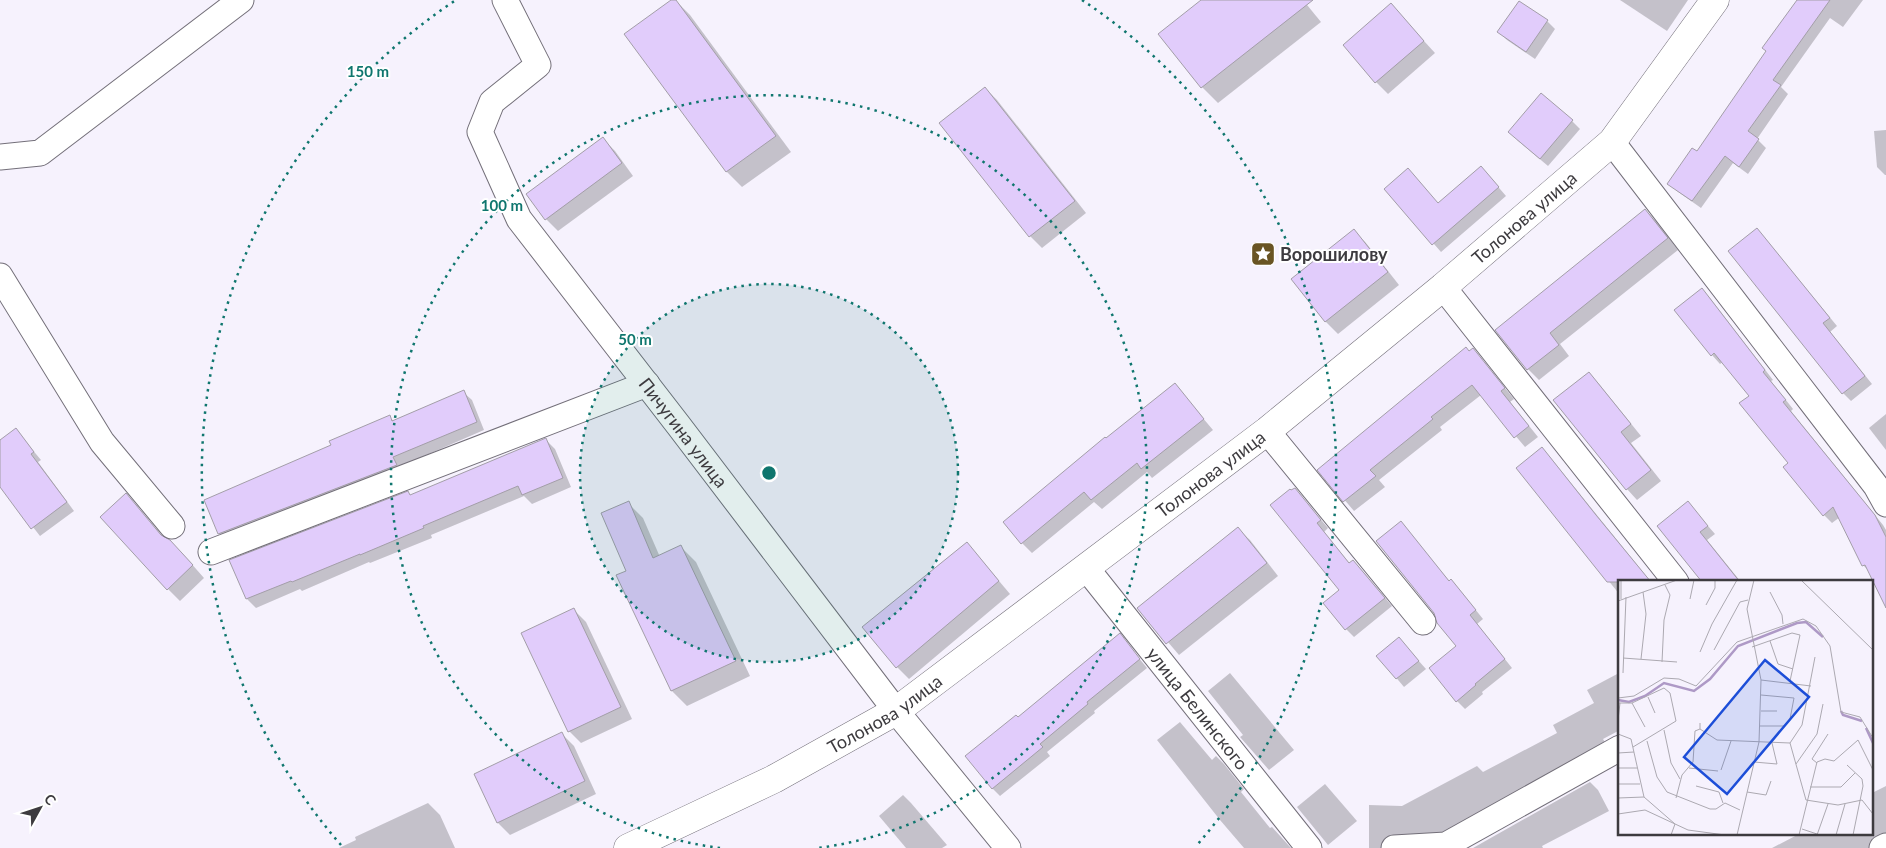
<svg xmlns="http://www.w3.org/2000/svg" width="1886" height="848" viewBox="0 0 1886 848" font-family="Lato,sans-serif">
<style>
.shadow{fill:#0003}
.building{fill:#e1ccfb;stroke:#a39ea8}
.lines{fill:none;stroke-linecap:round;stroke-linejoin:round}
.minor-casing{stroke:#736f79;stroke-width:27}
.major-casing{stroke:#736f79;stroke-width:29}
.minor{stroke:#fff;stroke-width:25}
.major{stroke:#fff;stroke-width:28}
.ring{fill:none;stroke:#0f766e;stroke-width:2.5;stroke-dasharray:2.5 5}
.labels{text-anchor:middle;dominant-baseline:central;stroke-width:4;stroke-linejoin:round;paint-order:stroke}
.street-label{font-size:18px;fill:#3d3b3f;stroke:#fff}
.poi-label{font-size:18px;font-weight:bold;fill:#3d3b3f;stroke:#fff;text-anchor:start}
.inset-river{fill:none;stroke:#ae99c6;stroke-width:2.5}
.inset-road{fill:none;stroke:#aca9b1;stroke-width:1}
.view{fill:#1d4ed8;fill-opacity:0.15;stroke:#1d4ed8;stroke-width:2.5}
.inset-edge{fill:none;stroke:#3d3b3f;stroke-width:2.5}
.centre{fill:#0f766e;stroke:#fff;stroke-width:2.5}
.ring-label{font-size:15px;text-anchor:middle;font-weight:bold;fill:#0f766e;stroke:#fff;stroke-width:4;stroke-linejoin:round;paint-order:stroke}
</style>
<rect width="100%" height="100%" fill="#f6f2fd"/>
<g class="shadow">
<path d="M673,0H675L690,15L791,152L742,187L727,172L626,35Z"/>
<path d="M1203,0H1303L1321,22L1218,103L1202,87L1160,34Z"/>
<path d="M1620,0H1688L1667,31Z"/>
<path d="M1802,0H1863L1843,27L1830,18L1781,87L1788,94L1757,139L1766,148L1748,174L1733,163L1701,208L1677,191L1669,183L1697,152Z"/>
<path d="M1391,5L1435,53L1388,94L1376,82Z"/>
<path d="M1547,21L1555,29L1535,59L1507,40L1499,32Z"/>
<path d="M985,88L997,100L1086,213L1042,248L1030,236L941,123Z"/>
<path d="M1572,121L1580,129L1548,166L1517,140Z"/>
<path d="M1886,130V175H1885L1877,167L1874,131Z"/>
<path d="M603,139L615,151L633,176L558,231L546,219Z"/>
<path d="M1488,175L1506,196L1441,252L1386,189L1438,204Z"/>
<path d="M1645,210L1656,221L1678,250L1560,344L1569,356L1539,380L1528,369L1497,330Z"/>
<path d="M1757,229L1837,326L1830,332L1872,384L1851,401L1843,393Z"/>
<path d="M1354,231L1366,243L1399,285L1338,334L1326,322L1293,280Z"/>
<path d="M1702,290L1710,298L1773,380L1771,381L1793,409L1791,411L1883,525L1886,530V605L1870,572L1863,565L1840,517L1832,523L1824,515L1750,396L1723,362L1720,364L1712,355Z"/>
<path d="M1473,349L1514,399L1510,402L1538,437L1525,447L1481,395L1440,427L1442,430L1379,480L1385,487L1354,511L1319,470Z"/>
<path d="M1589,373L1599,384L1641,436L1631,443L1661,481L1637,500L1627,489Z"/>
<path d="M1175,385L1213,430L1152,478L1147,472L1102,509L1094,502L1032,553L1022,543L1106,440Z"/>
<path d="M463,392L472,400L484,430L401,466L404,473L227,541L219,533L389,417L394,421Z"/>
<path d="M1886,414V450L1869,428Z"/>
<path d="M16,430L41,460L38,462L74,511L40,536L0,485V442Z"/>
<path d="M546,440L555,449L571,487L532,504L524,496L431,535L432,538L370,563L369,562L302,591L300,589L256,608L247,599L231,561L411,496Z"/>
<path d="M1542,449L1550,457L1651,582H1620V595L1518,468Z"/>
<path d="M1295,489L1328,528L1324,532L1350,564L1353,561L1361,569L1392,606L1354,637L1346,629L1340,590Z"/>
<path d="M126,495L164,538L182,553L204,578L180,601L168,589Z"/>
<path d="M628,503L643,518L660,557L681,547L696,562L750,676L687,706L672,691L618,576L627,572Z"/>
<path d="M1688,503L1715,534L1707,540L1741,582H1704Z"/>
<path d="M1401,523L1450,582L1451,581L1459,589L1483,619L1477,624L1512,668L1482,692L1483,694L1465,709L1457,701L1458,646Z"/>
<path d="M1238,529L1250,540L1278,576L1179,655L1139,608Z"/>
<path d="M978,556L1010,594L909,679L897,667Z"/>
<path d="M574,610L586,622L632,719L581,743L569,731Z"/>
<path d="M1120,635L1147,668L1094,711L1095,713L1047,752L1050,756L1000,796L992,788L1018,719Z"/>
<path d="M1399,639L1426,669L1404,687L1378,656Z"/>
<path d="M1230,673L1294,750L1269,770L1240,737L1243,735L1208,691Z"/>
<path d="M1619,673L1620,730L1603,739L1606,744L1450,838L1390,848H1369V805L1402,806L1477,766L1483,772L1557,733L1553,725L1594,703L1587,690Z"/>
<path d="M1180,722L1212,760L1216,756L1224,764L1244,789L1241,792L1270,828L1272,827L1291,848H1244L1220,820L1157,740Z"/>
<path d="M562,734L574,746L596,794L510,835L498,823L475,775Z"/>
<path d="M1590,782L1598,790L1609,811L1542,846L1543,848H1473Z"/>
<path d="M1325,784L1357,821L1328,845L1297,807Z"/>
<path d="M1886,786V839L1869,848H1772L1799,834H1872V793Z"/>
<path d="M903,795L911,803L947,845L942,848H906L879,816Z"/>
<path d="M428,803L440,815L455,848H339L356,840L355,837Z"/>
</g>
<g class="building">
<path d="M671,0H676L776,136L726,172L624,34Z"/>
<path d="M1201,0H1313L1201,88L1158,34Z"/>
<path d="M1797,0H1830L1773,80L1781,85L1748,131L1759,139L1739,167L1725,156L1692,201L1667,184L1692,148L1697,151L1766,51L1762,48Z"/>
<path d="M1519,1L1548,20L1526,52L1497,32Z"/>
<path d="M1391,3L1424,41L1375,83L1343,45Z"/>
<path d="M985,87L1075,201L1029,237L939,123Z"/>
<path d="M1541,93L1573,120L1540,159L1508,132Z"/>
<path d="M603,137L622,163L545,220L526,194Z"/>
<path d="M1481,166L1499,187L1432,245L1384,189L1408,168L1438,203Z"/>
<path d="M1645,209L1668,238L1550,333L1559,345L1527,370L1495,330Z"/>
<path d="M1757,228L1830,318L1823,323L1865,376L1842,394L1728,251Z"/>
<path d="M1354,229L1388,272L1325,322L1291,279Z"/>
<path d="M1702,288L1765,370L1763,372L1786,400L1783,402L1875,515L1886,537V608L1865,565L1862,566L1833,507L1823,516L1783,467L1788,463L1739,403L1749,396L1714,353L1711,356L1674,310Z"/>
<path d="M1466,347L1469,351L1473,348L1505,388L1501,391L1529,426L1514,438L1472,385L1431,417L1433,419L1370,470L1376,476L1343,502L1317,470Z"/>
<path d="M1589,372L1631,424L1621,432L1651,470L1626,490L1553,400Z"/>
<path d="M1175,383L1204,419L1141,469L1137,463L1091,500L1084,492L1021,544L1003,522L1105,437L1106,438Z"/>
<path d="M464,390L477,422L393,457L397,465L218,534L204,500L331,445L329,441L390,415L392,421Z"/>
<path d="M16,428L34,452L31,454L67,502L31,529L0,487V440Z"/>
<path d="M546,438L563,478L522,495L518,486L423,526L424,528L360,555V554L292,582L291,581L246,599L229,560L408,491L410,495Z"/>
<path d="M1542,447L1596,515L1651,582H1607L1516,468Z"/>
<path d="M1295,488L1321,520L1317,523L1349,563L1353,560L1385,598L1345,630L1323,603L1339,590L1270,505L1290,489L1291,490Z"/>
<path d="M126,493L161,535L170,540L193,565L167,590L100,517Z"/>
<path d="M629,501L653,558L681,545L736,661L671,691L616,575L626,571L601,513Z"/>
<path d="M1688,501L1708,526L1700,532L1740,582H1702L1657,526Z"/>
<path d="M1401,521L1449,581L1451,579L1476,610L1470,615L1505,659L1475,684L1476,685L1456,702L1429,668L1456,646L1437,623L1434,613L1376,541Z"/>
<path d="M1238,527L1267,563L1166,644L1137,608Z"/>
<path d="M967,542L999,581L896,668L862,627Z"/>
<path d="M574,608L621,707L568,732L521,633Z"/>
<path d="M1120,633L1140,659L1087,702L1088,704L1040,744L1043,747L992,789L965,756L1016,715L1018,717Z"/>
<path d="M1399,637L1419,661L1396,679L1376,656Z"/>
<path d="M562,732L585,781L497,823L474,774Z"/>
</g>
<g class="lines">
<defs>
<g id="minor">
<path id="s1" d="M505,0L538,65L492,102L480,132L519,219L679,426L896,711L1008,848"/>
<path d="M1612,142L1876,486L1886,504"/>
<path d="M0,157L40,153L241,0"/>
<path d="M0,276L102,442L172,526"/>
<path d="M1443,287L1676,582"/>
<path d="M1267,431L1423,622"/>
<path d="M211,552L647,384"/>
<path id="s2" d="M1087,569L1309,848"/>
<path d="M1394,848L1446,845L1620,748"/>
<path d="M1882,848L1886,846"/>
</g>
<g id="major">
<path id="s3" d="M628,848L774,779L896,711L1267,431L1443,287L1612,142L1715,0"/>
</g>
</defs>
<use href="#minor" class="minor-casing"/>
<use href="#major" class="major-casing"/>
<use href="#minor" class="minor"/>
<use href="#major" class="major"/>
</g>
<circle cx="769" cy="473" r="189" fill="#0f766e" fill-opacity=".12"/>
<g class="ring">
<circle cx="769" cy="473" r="189"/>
<path d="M720 848A378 378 0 1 1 818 848"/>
<path d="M341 845A567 567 0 0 1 456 0M1082 0A567 567 0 0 1 1197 845"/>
</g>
<defs>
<symbol id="sight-square" viewBox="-11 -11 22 22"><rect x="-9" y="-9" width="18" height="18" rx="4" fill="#695423" stroke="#fff"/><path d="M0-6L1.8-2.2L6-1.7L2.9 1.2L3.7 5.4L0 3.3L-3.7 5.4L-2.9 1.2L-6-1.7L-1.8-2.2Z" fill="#fff"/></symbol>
</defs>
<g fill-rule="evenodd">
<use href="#sight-square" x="1249" y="240" width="28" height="28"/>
</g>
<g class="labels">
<g class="street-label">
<text stroke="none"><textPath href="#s3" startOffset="1100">Толонова улица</textPath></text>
<text stroke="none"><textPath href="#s1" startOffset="529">Пичугина улица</textPath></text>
<text stroke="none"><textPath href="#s3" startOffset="695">Толонова улица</textPath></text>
<text stroke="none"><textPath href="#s2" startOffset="178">улица Белинского</textPath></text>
<text stroke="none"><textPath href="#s3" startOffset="290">Толонова улица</textPath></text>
</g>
<g class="poi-label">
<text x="1280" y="254">Ворошилову</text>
</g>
</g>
<g transform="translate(1618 580)">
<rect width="255" height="255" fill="#f6f2fd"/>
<path class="inset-river" d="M0,120L11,122L27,116L46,103L76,111L92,99L120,66L179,43L188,42L205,57M223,131L225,135L244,141M248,148L255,163"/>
<path class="inset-road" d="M3,0V19M183,0L255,70M152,12L164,35L165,44M72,19L76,0M0,21L59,0M88,25L97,8V0M152,61L160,84L175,89M134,67L174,53L182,55L172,101M96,70L122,22L130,20M82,72L94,44L119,0M5,78L59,82M23,79L28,34L25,12M44,82L46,40L52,15L47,5M5,93L8,17M143,100L193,106M30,117L37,133M0,118L16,116L46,98L61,99L78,106L119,62L185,39L198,46L212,66L223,132L242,137L255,158M0,123H14L46,108L52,113L58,141L15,167M14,123L27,147M143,131H159M0,140L2,123M82,143V149L99,160L172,163M142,146H167L172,139L176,118L143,115M46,150L53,183L62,199M0,154L13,159L26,217L57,244L53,255M29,161L39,197L49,212L92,229H98L107,223L122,230M172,163L188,220L220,225L244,220M172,163L184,145L197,77M0,173L16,172M136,182L159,184L154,163M199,183L194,179L210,154M178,184L199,154L205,124M229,185L244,199L245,206L235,255M0,188H19M71,188L100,191M103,190L113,161M0,204H22M78,206L101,212L105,223M192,207H223L237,193M129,212L148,215L153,201M0,218L26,217M58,218L64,195L75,182L77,151L82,149M244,220L255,234M0,234L27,230L70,250L107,255M184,249L199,254M119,255L141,162L143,100L129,29L136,0M181,255L199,182L207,179L216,181L240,160L255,190M199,255L210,224M218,255L227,224"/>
<path class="view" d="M147,80L191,117L109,214L66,177Z"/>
<rect width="255" height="255" class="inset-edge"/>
</g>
<circle cx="769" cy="473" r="8" class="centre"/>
<g class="ring-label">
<text x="368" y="77">150 m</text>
<text x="502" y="211">100 m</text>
<text x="635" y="345">50 m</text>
</g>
<g transform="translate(40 808) rotate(50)" stroke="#ffffff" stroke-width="4" paint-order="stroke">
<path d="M0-4L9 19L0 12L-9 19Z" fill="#3d3b3f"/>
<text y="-8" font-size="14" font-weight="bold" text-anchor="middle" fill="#3d3b3f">С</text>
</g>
</svg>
